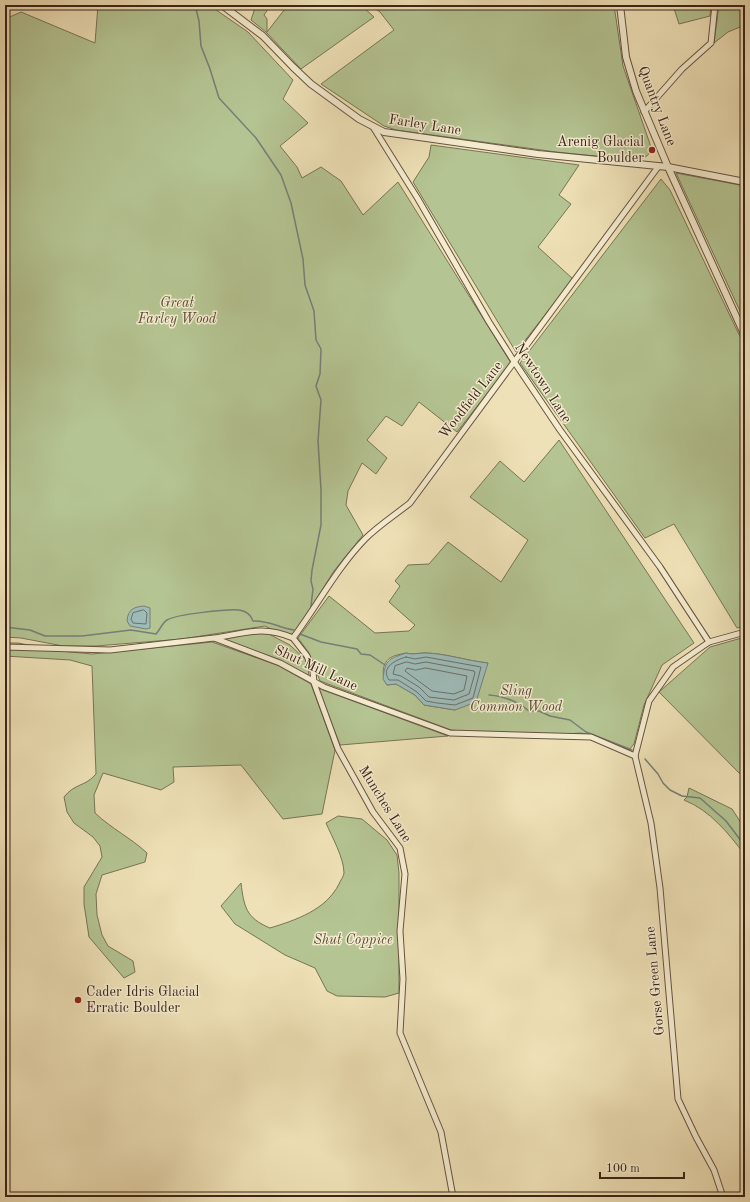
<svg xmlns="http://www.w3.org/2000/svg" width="750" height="1202" viewBox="0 0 750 1202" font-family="'Old Standard TT',serif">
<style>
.green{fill:#b4c492;stroke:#777456;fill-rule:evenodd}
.water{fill:#9dbbb8;stroke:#757f78}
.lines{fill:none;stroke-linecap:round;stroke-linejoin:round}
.shore{stroke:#6c7068;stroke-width:1}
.stream{stroke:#757f78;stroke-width:1.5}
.minor-casing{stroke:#675340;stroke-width:7}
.tertiary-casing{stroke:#675340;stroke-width:8}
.minor{stroke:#f5ecd0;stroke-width:5}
.tertiary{stroke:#f5ecd0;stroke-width:6}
.poi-dot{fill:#8f2418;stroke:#f5ecd0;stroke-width:1.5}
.labels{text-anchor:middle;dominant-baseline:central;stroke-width:3;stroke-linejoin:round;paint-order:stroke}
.street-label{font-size:14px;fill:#3a2419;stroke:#f5ecd0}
.poi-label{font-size:14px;fill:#3a2419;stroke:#f5ecd0;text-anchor:end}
.park-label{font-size:14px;font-style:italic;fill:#584c37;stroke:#f5ecd0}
</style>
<rect width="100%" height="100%" fill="#efe1b7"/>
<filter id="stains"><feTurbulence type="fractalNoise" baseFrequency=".005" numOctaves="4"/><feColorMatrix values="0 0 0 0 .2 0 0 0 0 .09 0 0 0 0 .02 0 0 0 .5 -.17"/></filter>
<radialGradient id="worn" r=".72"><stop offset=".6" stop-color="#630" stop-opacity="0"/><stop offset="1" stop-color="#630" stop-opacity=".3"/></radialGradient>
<g class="green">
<path d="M98,5H209L248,32L293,80L283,99L308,123L280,146L297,167L302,178L321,167L341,181L363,215L398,182L511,363L457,432L419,402L402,426L386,416L367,440L387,458L376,474L362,463L348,491L346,505L363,535L334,571L291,639L265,626L182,639L96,646H63L21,638L5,637V19L21,12L95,43Z"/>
<path d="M254,5H271L264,15L267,19V32L288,5H361L374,17L301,69L266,32L251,20L254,11Z"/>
<path d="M370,5H614L623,66L650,144C653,156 644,158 635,160L556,152L396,130L384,126L321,84L394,30L380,12Z"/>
<path d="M673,5H711L710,16L679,24Z"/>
<path d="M719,5H745V25L728,32L714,43Z"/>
<path d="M431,145L579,165L559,195L571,204L538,247L573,279L516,352L413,182L429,157Z"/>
<path d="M676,173L745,186V322Z"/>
<path d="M661,179L670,190L745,347V626L737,628L674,524L645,538L520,363Z"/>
<path d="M559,440L694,643L662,665L644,705L634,744L629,750L590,735L581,733L530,736L451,730L320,681L309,653L298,638L329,596L375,633L409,631L415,625L389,602L400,586L395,581L408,565L429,564L448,542L501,582L528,540L470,497L500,461L524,482ZM406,653C414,655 418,653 425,653C443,653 468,661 488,663L455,710L424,705L415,695L396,684L387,685C382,678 381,664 390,658C395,655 401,654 406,653Z"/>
<path d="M263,631L290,645L307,661L309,676L280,660L222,639Z"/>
<path d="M745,637V779L659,692L710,647Z"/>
<path d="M212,642L277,665L311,684L335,750L322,814L283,819L241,765L173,767L174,782L161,790L103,773L94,795L95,813C112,829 131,838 147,853L145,862L102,875L96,894L97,915L102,935L108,946L133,961L135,972L124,978L89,937L84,904V887L102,857L100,846L93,837L74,823L67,812L64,797C75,783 85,787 96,774L92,666L70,660L5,656V643H18L60,651L92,654Z"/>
<path d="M318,688L448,736L340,745Z"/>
<path d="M689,788L732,809L745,829V855C728,833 711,811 684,800L687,797Z"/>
<path d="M338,816L362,819L387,840L397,855L399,873V993L385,997L337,996L327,991L315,968L285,955L235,924L221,906L241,883C244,907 246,918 270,928C296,920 326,910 339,884C340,881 344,876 344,873C344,858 332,837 326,823Z"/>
</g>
<g class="water">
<path d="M144,606L150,608V628L146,629L130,626L127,621C128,609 134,607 144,606Z"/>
<path d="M406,653C414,655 418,653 425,653C444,653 468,661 488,663L476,702L455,710L424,705L415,695L396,684L387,685L383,679C385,659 389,659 406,653Z"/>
</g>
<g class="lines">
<g class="shore">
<path d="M144,610L147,613L146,624L133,623L131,619L133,613Z"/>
<path d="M406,657L415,659L426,657L481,667L473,698L455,705L437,703L426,701L417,692L398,680H389C380,667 396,660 406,657Z"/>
<path d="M407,662L415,664L426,662L474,671L475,673L469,694L454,700L429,697L419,687L401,676L393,674L395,666Z"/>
<path d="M426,668L467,676L464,690L454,694L432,691L405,671L407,668L415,670Z"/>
</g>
<g class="stream">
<path d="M195,5L199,21L201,46L210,69L219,98L256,138L281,175L291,203L303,259L305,285L314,311L316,340L321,349L320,374L316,386L321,400L318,441L321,490V525L312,570L311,581L313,589L311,606"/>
<path d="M5,627L30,630L45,636H82L131,630L156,634C160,630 162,623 167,620C177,614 227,609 239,610C246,611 251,615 253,621C269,620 279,628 294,630"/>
<path d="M300,634L321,642L357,649L361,654L370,655L385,665"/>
<path d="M489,695C504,696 517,701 529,711H539L550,716L570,720L586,732L632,750"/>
<path d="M645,759L658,774L663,783L670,790L682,796L700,798L726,821L745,846"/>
</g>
<defs>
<g id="minor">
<path d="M644,112L682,69L711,43L715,5"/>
<path d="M373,127L418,199L489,322L515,363L560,430L660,567L709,642"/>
<path d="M215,638C246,633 263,625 293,638"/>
<path d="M5,647L110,650L214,638L280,663L324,687L450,733L591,737L635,756"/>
<path d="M453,1197L441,1132L400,1033L403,979L400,931L405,874L400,848L373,812L338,749L314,683L313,671L307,656L293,638C317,606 336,569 365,539C378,526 395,515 410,503L658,167"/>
<path d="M723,1197L714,1170L696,1137L678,1099L660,888L651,823L635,756L649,701L673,667L709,642L745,632"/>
</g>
<g id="tertiary">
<path d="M222,5L263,36L293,67L311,84L359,119L384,132L538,154L668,167L745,182"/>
<path d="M620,5L626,57L636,91L668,167L745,336"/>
</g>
</defs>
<use href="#minor" class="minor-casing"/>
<use href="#tertiary" class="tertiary-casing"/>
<use href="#minor" class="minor"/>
<use href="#tertiary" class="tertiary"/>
</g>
<g class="poi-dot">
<circle cx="652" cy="150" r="4"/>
<circle cx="78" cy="1000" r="4"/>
</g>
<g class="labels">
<g class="street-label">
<text transform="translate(657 106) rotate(69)">Quantry Lane</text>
<text transform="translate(425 125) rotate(9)">Farley Lane</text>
<text transform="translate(543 383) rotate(57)">Newtown Lane</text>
<text transform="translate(471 400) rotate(-52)">Woodfield Lane</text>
<text transform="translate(316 668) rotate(25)">Shut Mill Lane</text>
<text transform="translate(385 804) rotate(58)">Munches Lane</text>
<text transform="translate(655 981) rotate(-95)">Gorse Green Lane</text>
</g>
<g class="poi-label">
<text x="644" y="142">Arenig Glacial<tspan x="644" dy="16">Boulder</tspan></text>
<text x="86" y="992" text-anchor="start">Cader Idris Glacial<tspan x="86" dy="16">Erratic Boulder</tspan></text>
</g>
<g class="park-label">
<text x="177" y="303">Great<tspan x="177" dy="16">Farley Wood</tspan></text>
<text x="516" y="691">Sling<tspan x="516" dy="16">Common Wood</tspan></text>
<text x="353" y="940">Shut Coppice</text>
</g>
</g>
<rect width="750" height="1202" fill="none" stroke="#efe1b7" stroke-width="20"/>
<rect x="6" y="6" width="738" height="1190" fill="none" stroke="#3a2419" stroke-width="2"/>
<rect x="10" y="10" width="730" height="1182" fill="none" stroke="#3a2419"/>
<path d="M600 1172v6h84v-6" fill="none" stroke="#3a2419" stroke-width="2"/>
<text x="606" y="1172" font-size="12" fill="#3a2419" stroke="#f5ecd0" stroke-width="3" paint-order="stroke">100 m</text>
<rect width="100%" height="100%" filter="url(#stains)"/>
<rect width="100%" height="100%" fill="url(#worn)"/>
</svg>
